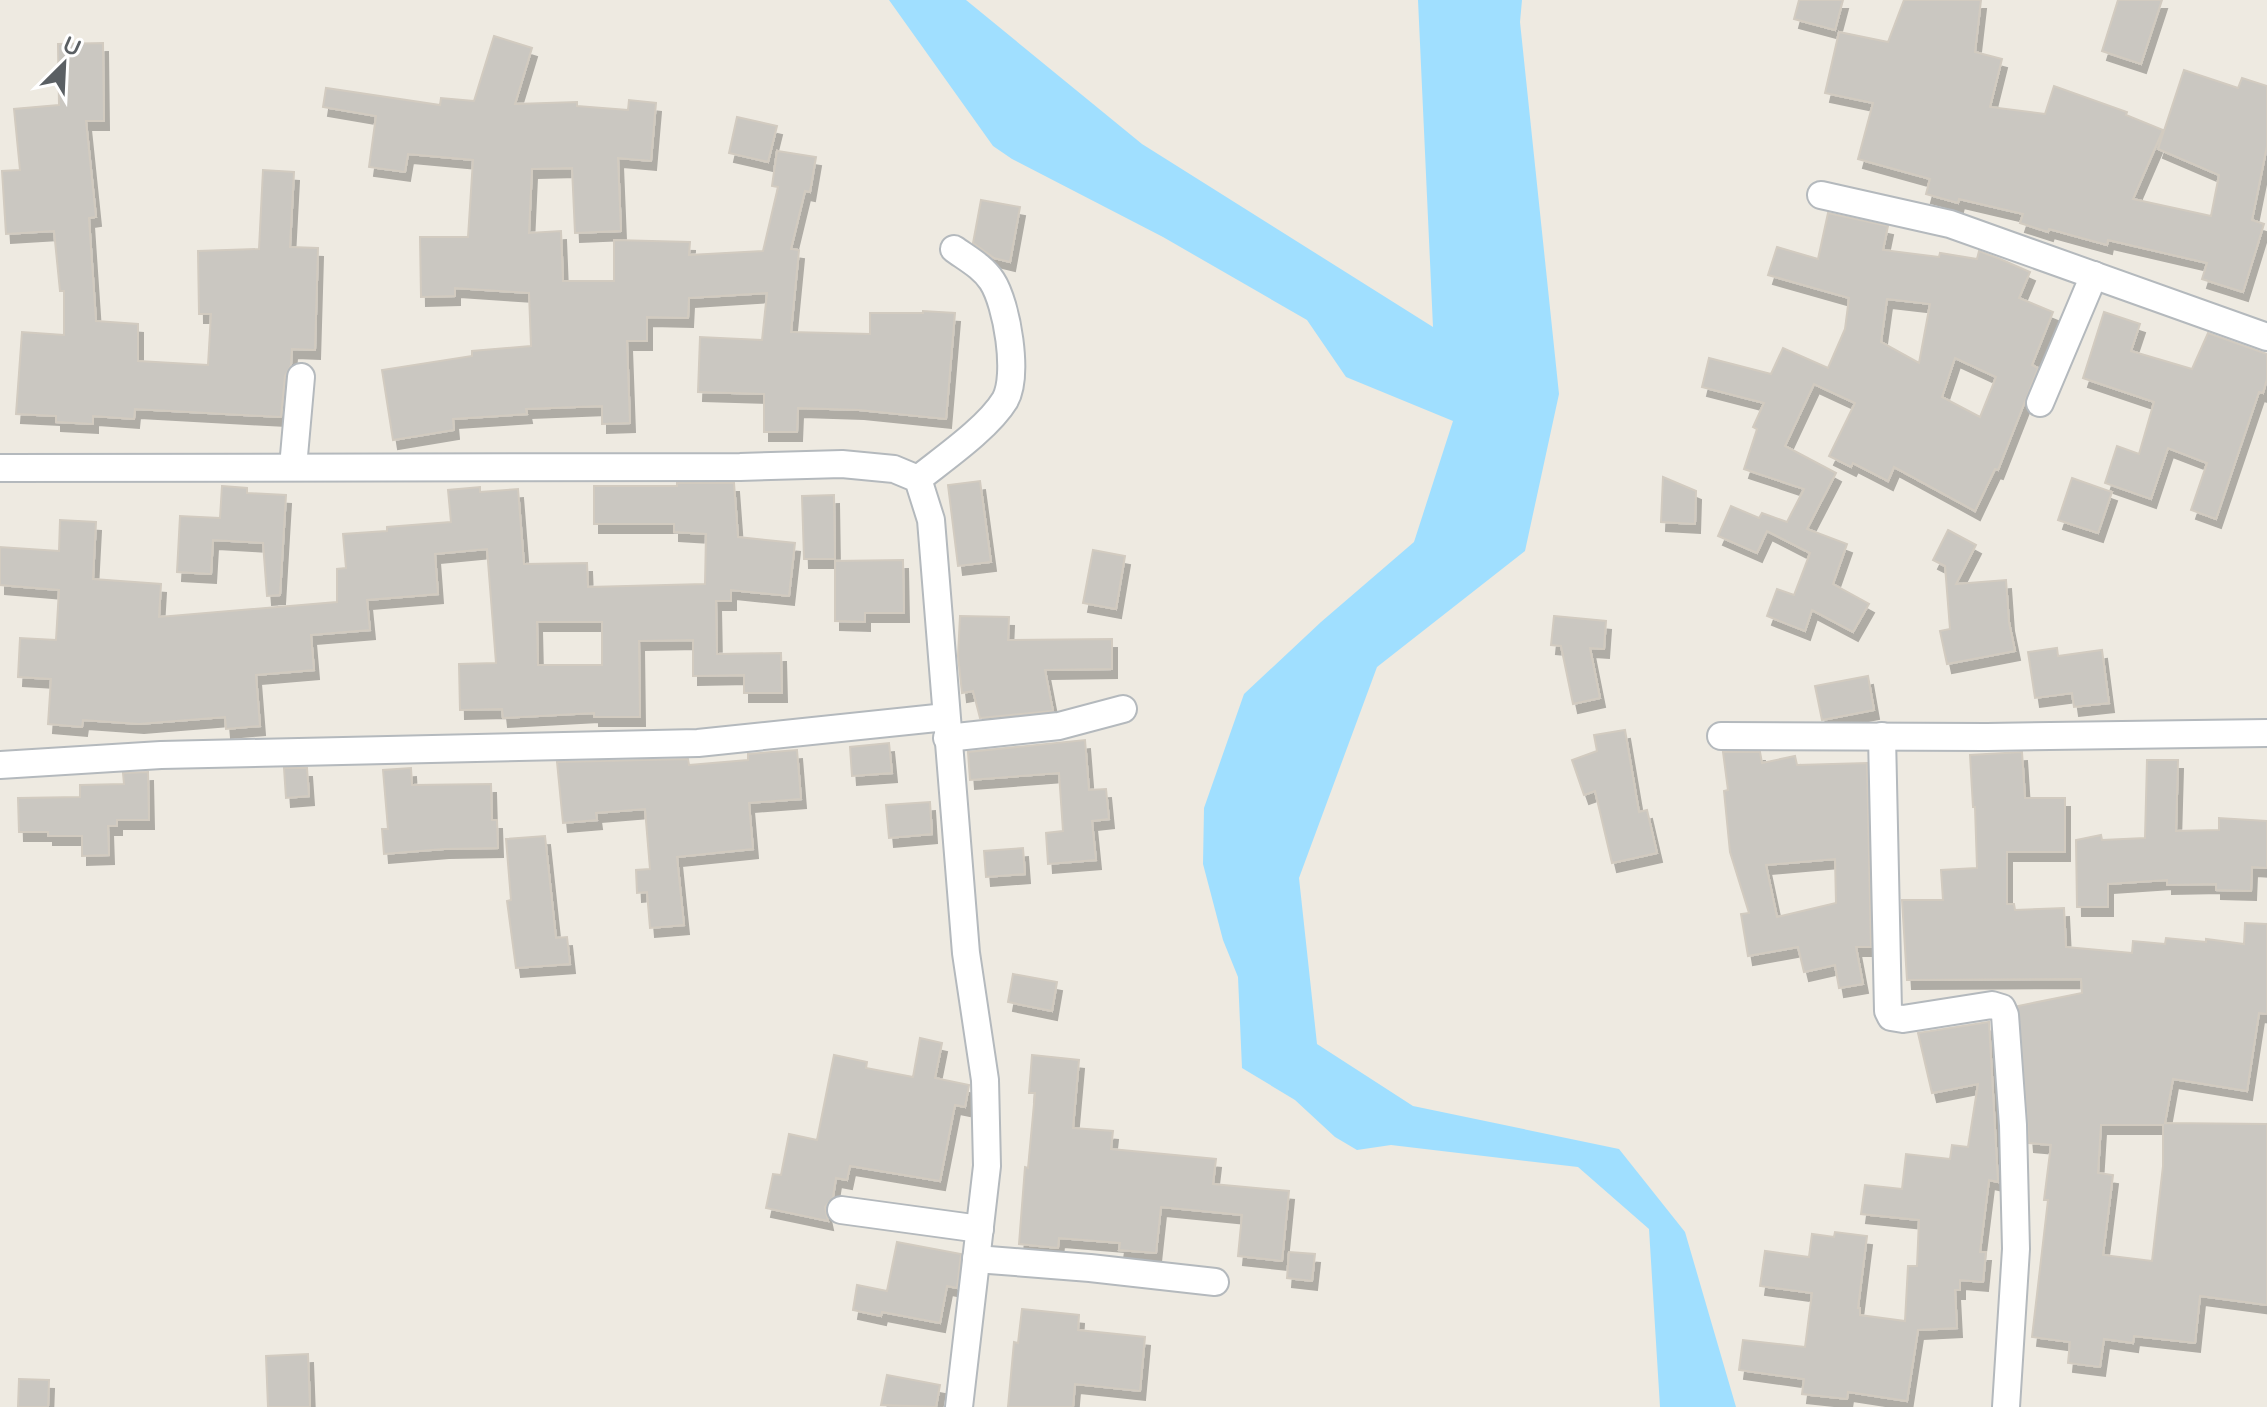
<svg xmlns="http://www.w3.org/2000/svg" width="2267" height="1407" viewBox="0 0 2267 1407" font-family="'Varela Round',sans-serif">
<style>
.water{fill:#a0dfff}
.building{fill:#cac7c1;stroke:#d2cbc0;stroke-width:2;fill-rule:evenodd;filter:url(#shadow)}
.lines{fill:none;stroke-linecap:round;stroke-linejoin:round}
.minor-casing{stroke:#b4b9bd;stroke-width:30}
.minor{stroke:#fff;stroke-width:26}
</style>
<defs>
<filter id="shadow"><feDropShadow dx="5" dy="9" stdDeviation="0" flood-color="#0004"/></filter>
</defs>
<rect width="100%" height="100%" fill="#eeeae1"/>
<path class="water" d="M889,0H966L1142,144L1433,327L1418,0H1522L1520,22L1559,394L1525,551L1377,667L1299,878L1317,1044L1413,1106L1619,1149L1685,1232L1736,1407H1660L1649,1229L1578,1167L1391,1145L1357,1150L1335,1137L1295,1100L1242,1068L1238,977L1223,940L1203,864L1204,808L1244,694L1321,622L1414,542L1453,421L1346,377L1307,320L1163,237L1012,159L993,146Z"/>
<g class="building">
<path d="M1799,0H1843L1835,30L1794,19Z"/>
<path d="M1904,0H1981L1975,52L2002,59L1990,107L2045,114L2054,86L2127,112L2126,115L2163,130L2133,199L2211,216L2219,175L2158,149L2184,70L2238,88L2242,78L2267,86V146L2252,220L2264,224L2243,292L2202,279L2207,263L2108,240L2107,245L2049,229L2048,232L2020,223L2023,214L1959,199L1958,203L1926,194L1930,179L1858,159L1873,103L1825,93L1839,32L1888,42Z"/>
<path d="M2118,0H2162L2141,64L2102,51Z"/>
<path d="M494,36L532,48L515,104L577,102V106L628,110L629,100L656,103L651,161L618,158L621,231L575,233L572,168L532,169L529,233L561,231L563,281H614V240L690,242L689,255L763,251L778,187L772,186L777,151L816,157L810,192L805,191L791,249L799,250L791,332L870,334V313H923V311L955,313L946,419L859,410L798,408L797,432H764V394L698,392L700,337L762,340L767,293L689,298L688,318L647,317V341H627L630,423L602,424V406L526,409L527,414L453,419L454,430L393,440L382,370L472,356V351L531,346L529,293L455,288V296L421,297L420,237H468L473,160L408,154L405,172L369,167L376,116L323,107L326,88L440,105L441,98L474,101Z"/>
<path d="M103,43L104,121H86L96,217L89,218L96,321L138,324V361L208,365L211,314H199L198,251L259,249L263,170L294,172L290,247L318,248L315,350L292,349L291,365L285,376L281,417L135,409L134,419L93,416V424L56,422V416L16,414L22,332L64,335V291H60L54,231L6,234L2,171L20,170L14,109L59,105L58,44Z"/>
<path d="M737,117L777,126L768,162L729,153Z"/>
<path d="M981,200L1020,207L1010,262L994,258L973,243Z"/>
<path d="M1828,213L1888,226L1883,250L1939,257L1940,253L1977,259L1979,251L2000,259L2030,272L2019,298L2053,312L2032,365L2038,368L2024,404L1998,470L1995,469L1975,511L1894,467L1888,481L1853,463L1851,467L1829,456L1855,403L1814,384L1785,446L1836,473L1807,529L1847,544L1833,584L1869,604L1853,632L1812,610L1805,631L1767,616L1777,589L1794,595L1810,553L1767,531L1757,553L1718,536L1731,506L1759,518L1762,513L1787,522L1804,489L1744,469L1757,429L1753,427L1764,403L1702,387L1709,358L1771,374L1783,348L1828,368L1845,329L1849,298L1768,275L1777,247L1818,259ZM1887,299L1930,304L1919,363L1881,342ZM1955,358L1996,377L1980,417L1942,397Z"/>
<path d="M2104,312L2140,324L2131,351L2192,369L2208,333L2267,354V379L2263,393L2259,392L2216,519L2191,510L2207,463L2168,448L2151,499L2105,483L2117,446L2139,454L2154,402L2083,378Z"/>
<path d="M1663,477L1696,491L1695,524L1661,522Z"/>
<path d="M2072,478L2112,492L2098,533L2058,520Z"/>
<path d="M980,481L991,562L958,566L948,485Z"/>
<path d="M677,483H734L738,537L795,543L789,596L731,590V601H716L717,654L781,653L782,693H744V675L693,676V640L639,641L640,717H594V713L503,718L502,709L460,710L459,664L496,663L487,549L435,554L438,594L367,600L370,630L311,635L314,670L256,675L260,726L226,729L225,717L139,724L83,720L82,727L48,724L51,679L18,677L20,638L56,640L59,590L0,585V547L59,551L60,520L96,522L93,579L161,584L159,617L337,602V569L346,568L343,534L387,531V527L451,522L448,490L480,487V492L518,489L524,564L587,563L588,587L705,584L706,534L674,532V524H594V486H677ZM537,622H602V665H538Z"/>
<path d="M222,486L247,488V493L286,495L280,595L267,596L263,543L213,540L211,574L177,572L180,516L220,518Z"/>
<path d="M834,495L835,559H804L802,496Z"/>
<path d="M1948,530L1976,545L1956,584L2006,580L2009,622L2015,651L1947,664L1940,631L1950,629L1945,566L1933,560Z"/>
<path d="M1093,550L1125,556L1116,609L1083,603Z"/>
<path d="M903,560L904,613H865V622L835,621V561Z"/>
<path d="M960,616L1009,617L1008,640L1112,639V669L1045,670L1053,711L980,718L973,691L962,693L958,656Z"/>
<path d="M1554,616L1606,621L1604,649L1590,648L1600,698L1573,704L1561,646L1551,645Z"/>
<path d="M2057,648L2058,656L2102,650L2109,703L2074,707L2072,693L2035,698L2028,652Z"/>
<path d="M1868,676L1874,710L1822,720L1815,686Z"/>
<path d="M1625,730L1639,812L1647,810L1657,853L1612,863L1595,791L1584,795L1572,760L1597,751L1594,735Z"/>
<path d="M1085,740L1089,790L1106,789L1109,819L1092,821L1096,860L1048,864L1046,833L1063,831L1059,773L970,780L968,752Z"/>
<path d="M889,743L892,773L852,776L850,747Z"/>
<path d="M797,750L801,799L749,803L753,849L677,857L684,925L650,928L647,892L637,893L636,870L650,869L645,809L596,813L597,820L563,823L557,762L688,759L689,765L748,760V754Z"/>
<path d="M1723,752H1760L1762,763L1795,756L1797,765L1867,763L1871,947H1856L1863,984L1839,988L1835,965L1804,972L1798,947L1748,956L1741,914L1749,913L1730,852L1724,791L1728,790ZM1835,859L1836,903L1777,917L1766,865Z"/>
<path d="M2022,752L2025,798H2065V852H2007V904H2014L2015,910L2064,908L2066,947L2132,953L2133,941L2165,944L2166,938L2206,942V939L2244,944L2245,923L2267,924V1014L2259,1013L2247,1091L2173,1079L2165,1123L2267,1124V1305L2200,1296L2195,1343L2134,1336L2133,1343L2104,1339L2100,1367L2068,1363L2070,1342L2032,1337L2048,1200H2044L2051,1145L2029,1143L2018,1006L2082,993L2081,979L1907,980L1902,900H1943L1941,870L1977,868L1975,807H1973L1970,755ZM2101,1125H2163V1166L2152,1261L2103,1255L2113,1175L2098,1173Z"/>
<path d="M2147,760H2178L2176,831L2219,830V818L2267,821V868L2252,867L2251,891L2216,890V884L2167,885V880L2108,884V907H2077L2076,840L2101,835L2102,840L2145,838Z"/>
<path d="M284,768H307L309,796L286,798Z"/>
<path d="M411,768L412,785L491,784L492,820H497L498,848L444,849L384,854L382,829H388L383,770Z"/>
<path d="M148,772L149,820H117V826H108L109,855L82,856V836H48V832H19L18,798L80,797V785L124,784L123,773Z"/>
<path d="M930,802L932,834L889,838L886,805Z"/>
<path d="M545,836L556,938L567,937L570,964L516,968L507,901L511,900L506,839Z"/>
<path d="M1023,848L1025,874L986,877L984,851Z"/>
<path d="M1013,974L1057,982L1052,1011L1008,1002Z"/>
<path d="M1989,1022L1998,1182L1989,1180L1980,1252H1986L1983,1282L1960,1280V1290H1955L1957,1328L1918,1330L1907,1401L1848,1392L1847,1399L1802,1394L1804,1379L1739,1370L1743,1340L1805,1347L1812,1293L1760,1286L1765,1251L1809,1257L1812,1234L1834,1237L1835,1232L1867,1236L1858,1308H1860V1315L1905,1321L1908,1266H1917L1919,1220L1861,1214L1865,1185L1902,1189L1906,1154L1950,1159L1952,1145L1968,1147L1978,1084L1932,1093L1918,1033Z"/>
<path d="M920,1038L942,1043L935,1078L969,1085L965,1107L955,1105L940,1181L850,1166L847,1180L836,1178L833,1197L825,1207L828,1221L766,1208L773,1174L781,1175L789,1134L817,1140L834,1055L867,1062L866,1068L913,1077Z"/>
<path d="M1032,1055L1079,1060L1073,1128L1113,1131L1111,1149L1216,1159L1213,1184L1289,1191L1282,1261L1238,1256L1242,1215L1161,1207L1156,1253L1119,1250L1120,1243L1059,1238L1058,1248L1019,1244L1025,1167L1028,1168L1035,1093H1029Z"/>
<path d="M897,1242L961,1254L957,1288L947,1286L940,1323L882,1312L881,1316L853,1310L857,1285L887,1291Z"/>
<path d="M1289,1252L1315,1254L1312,1281L1287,1278Z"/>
<path d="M1022,1309L1079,1315L1078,1330L1145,1337L1140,1391L1075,1384L1073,1407H1008L1014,1342L1018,1343Z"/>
<path d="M308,1354L310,1407H268L266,1356Z"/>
<path d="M887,1375L940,1385L936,1407L881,1405Z"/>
<path d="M19,1379L49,1380L48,1407H18Z"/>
</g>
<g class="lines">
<defs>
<g id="minor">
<path d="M1821,195L1950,224L2267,337"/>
<path d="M2040,403L2094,275"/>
<path d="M293,467L301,377"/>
<path d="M0,468L740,467L842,464L894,469L918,479L931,520L966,953L985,1080L987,1166L959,1407"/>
<path d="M918,479C943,459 988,428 1005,400C1019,375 1007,304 992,281C983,267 968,259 954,249"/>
<path d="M1721,736L1987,737L2267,733"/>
<path d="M1882,736L1888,1011L1891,1017L1903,1019L1992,1005L2002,1008L2005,1015L2013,1125L2016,1249L2006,1407"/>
<path d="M947,738L1059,726L1123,709"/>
<path d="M0,765L161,755L698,743L946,717"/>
<path d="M841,1210L980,1229"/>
<path d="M976,1259L1090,1268L1215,1282"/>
</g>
</defs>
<use href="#minor" class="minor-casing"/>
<use href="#minor" class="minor"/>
</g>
<g transform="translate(64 64) rotate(24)" stroke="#ffffff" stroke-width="6" paint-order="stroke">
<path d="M0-6L14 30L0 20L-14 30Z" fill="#5a5f63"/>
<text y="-12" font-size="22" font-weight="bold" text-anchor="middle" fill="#5a5f63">U</text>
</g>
</svg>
